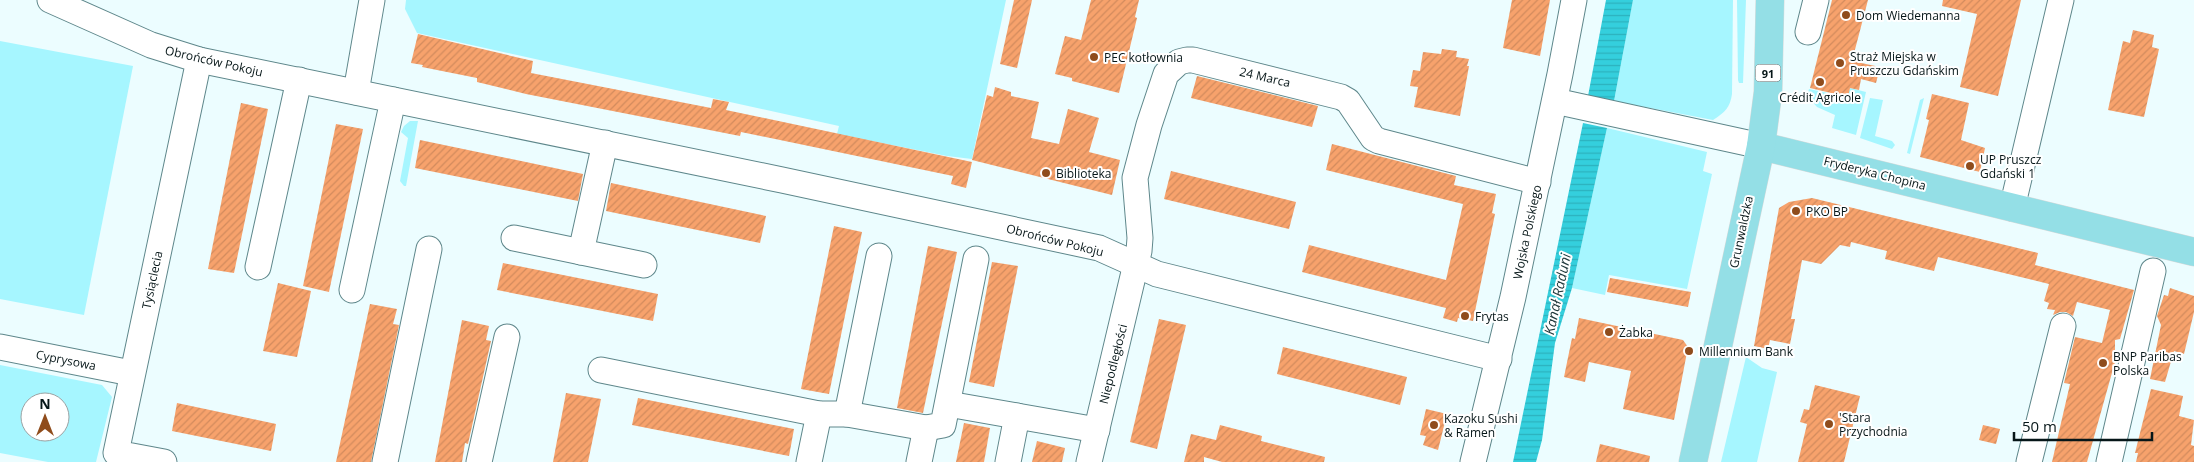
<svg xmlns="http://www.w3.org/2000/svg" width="2194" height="462" viewBox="0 0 2194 462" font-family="'Open Sans',sans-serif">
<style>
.green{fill:#a6f6ff;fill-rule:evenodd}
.water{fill:url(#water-rules)}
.building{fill:url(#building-hatch)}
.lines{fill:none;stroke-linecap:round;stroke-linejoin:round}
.minor-casing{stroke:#5e878b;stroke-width:27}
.major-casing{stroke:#d7dada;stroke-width:29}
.minor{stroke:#fff;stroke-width:25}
.major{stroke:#94dfe6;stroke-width:28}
.poi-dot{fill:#8f4c1c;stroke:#fff;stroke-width:2}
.labels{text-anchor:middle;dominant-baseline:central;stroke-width:4;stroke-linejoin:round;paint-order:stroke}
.shield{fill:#fff;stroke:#515c5d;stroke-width:1}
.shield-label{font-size:11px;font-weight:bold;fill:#061618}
.poi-label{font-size:12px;fill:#061618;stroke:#fff;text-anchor:start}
.street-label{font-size:12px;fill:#061618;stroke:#fff}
.water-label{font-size:14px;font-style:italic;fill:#223a3d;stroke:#fff}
</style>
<defs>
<pattern id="water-rules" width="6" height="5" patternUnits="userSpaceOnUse" patternTransform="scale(1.25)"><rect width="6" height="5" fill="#34cfdd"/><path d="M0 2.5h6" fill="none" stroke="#2cb1bd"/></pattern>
<pattern id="building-hatch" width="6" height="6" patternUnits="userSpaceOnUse" patternTransform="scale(1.25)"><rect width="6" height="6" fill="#f7a26c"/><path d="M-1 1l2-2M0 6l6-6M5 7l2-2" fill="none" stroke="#d28b5d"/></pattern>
</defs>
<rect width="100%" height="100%" fill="#ecfdff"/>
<g class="green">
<path d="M406,0H1006L972,159L947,156L837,134L839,126L417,33L405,9Z"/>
<path d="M1633,0H1733L1732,94C1730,108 1725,112 1713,120L1614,101Z"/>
<path d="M1737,0H1746L1743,83H1739L1738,80Z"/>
<path d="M0,41L133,66L84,315L0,299Z"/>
<path d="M1850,88L1866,92L1856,135L1832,128L1835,115L1817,107L1807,96L1809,89L1847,97Z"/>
<path d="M1870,98L1883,100L1875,136L1892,141L1895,145L1892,149L1860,138Z"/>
<path d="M1924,98L1910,154L1907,153L1920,100Z"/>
<path d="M410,121H418L406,186H404L400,181L408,138L401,132L404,126Z"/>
<path d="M1607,128L1707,152L1703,171L1712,174L1687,289L1609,275L1605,295L1572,288Z"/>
<path d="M1746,357L1762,368L1777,372L1757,462H1721Z"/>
<path d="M0,365L102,385L112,397L96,462H48L0,453ZM30,402H60V432H30Z"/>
</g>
<g class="water">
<path d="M1606,0H1633L1614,101L1588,96Z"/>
<path d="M1583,123L1607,128L1572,288L1555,343L1542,440L1536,462H1513Z"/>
</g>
<g class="building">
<path d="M1014,0H1032L1017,68L1000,64Z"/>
<path d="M1091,0H1139L1135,17L1137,18L1119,93L1072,81V78L1055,74L1065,36L1081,40Z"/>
<path d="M1512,0H1550L1540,56L1503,48Z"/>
<path d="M1832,0H1868L1852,61L1880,67L1876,83L1861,79L1859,90L1850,88L1848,97L1810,88Z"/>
<path d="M1943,0H2021L1998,96L1960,87L1977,14L1942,6Z"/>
<path d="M2133,30L2154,35L2152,47L2159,49L2144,117L2108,110L2123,41L2130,43Z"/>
<path d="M418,34L533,61L531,73L711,108L713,99L729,102L726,110L972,162L966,188L951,184L953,176L741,132L740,136L526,94L477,82V78L422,67L423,65L411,63Z"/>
<path d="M1442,49L1457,51L1456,57L1469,59L1467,66H1469L1460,116L1414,107L1418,87L1410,86L1413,70L1420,71L1423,52L1441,54Z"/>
<path d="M1197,76L1318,106L1312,127L1191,98Z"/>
<path d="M995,87L1011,92V96L1039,102L1031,138L1059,144L1068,109L1099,118L1089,152L1120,160L1112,195L972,160L987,95L993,97Z"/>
<path d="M1932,94L1969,103L1961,140L1985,148L1980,172L1920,157L1929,120L1926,119Z"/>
<path d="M241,103L268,109L234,273L208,269Z"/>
<path d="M336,124L363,129L329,292L303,286Z"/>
<path d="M420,140L583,174L578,201L415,168Z"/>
<path d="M1332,144L1456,176L1454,185L1496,194L1492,213L1495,214L1473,321L1458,318L1457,322L1443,318L1446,308L1302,272L1309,245L1446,280L1463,204L1326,170Z"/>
<path d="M1171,171L1296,202L1289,229L1164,199Z"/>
<path d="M611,183L766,216L760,243L606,211Z"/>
<path d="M1812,198L2038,253L2035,265L2134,290L2120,339L2115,340V362L2087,462H2052L2070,384L2064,383L2075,337L2102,343L2110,310L2077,302L2073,316L2066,312H2060L2053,315L2055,310L2047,309L2049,303L2044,301L2049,284L1938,257L1934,271L1885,259L1887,251L1851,242L1850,247L1840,245L1821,264L1802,260L1791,319H1795L1790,344L1770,340L1768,349L1754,346L1779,208L1789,202Z"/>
<path d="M834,226L862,232L829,394L801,389Z"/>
<path d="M928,246L957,252L923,413L897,408Z"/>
<path d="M992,262L1018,266L994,387L969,382Z"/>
<path d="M503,263L658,294L653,321L497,290Z"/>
<path d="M1610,278L1691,292L1688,307L1607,292Z"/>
<path d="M278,283L311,291L297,357L263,351Z"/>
<path d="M2170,288L2194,296V312L2184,354L2174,351L2165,382L2150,379L2161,325L2157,316L2164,295L2168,296Z"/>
<path d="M370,304L397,309L393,324L399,325L371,462H336Z"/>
<path d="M1579,318L1683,340L1688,347L1674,420L1623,409L1631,371L1589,362L1585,382L1564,377L1572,338L1575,339Z"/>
<path d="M1159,319L1186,325L1157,449L1130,442Z"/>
<path d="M462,320L489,326L486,340L491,341L468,444L465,443L462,462H435Z"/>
<path d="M1283,347L1407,377L1400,405L1277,374Z"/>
<path d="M1815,385L1860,396L1844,462H1798L1807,424L1800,422L1804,409L1809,410Z"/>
<path d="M2151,389L2183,396L2179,416L2194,420L2191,445L2194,446V462H2136L2138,453H2135Z"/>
<path d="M566,393L601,399L588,462H553Z"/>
<path d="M638,398L794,429L789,456L632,425Z"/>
<path d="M177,403L276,424L271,451L172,431Z"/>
<path d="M1426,409L1447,414L1438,450L1423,445L1426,436L1420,435Z"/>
<path d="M964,423L990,428L984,462H956Z"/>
<path d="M1220,425L1262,436L1261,441L1325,457L1324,462H1222L1204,457V462H1184L1191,434L1216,440Z"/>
<path d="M1983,425L2000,429L1996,444L1979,440Z"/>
<path d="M1037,441L1065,448L1062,462H1032Z"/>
<path d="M1600,444L1650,456L1649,462H1596Z"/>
</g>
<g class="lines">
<defs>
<g id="minor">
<path d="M50,0L151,45L199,60L782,180L1099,248L1157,274L1499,359"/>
<path d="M1808,32L1816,0"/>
<path d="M356,92L372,0"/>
<path d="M1555,101L1761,146"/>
<path d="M2012,208L2061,0"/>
<path d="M514,238L644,265"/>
<path d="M581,252L605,143"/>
<path d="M258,267L299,80"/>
<path d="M352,290L393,100"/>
<path d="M0,347L131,373"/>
<path d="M601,370L819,414H847L926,428L943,425L976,259"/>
<path d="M948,404L1097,430"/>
<path d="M847,414L879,256"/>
<path d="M164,462L116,453L199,60"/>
<path d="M385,462L429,249"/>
<path d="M479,462L507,337"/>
<path d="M809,462L819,414"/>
<path d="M919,462L926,428"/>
<path d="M1008,462L1017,416"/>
<path d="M1089,462L1139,251L1140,238L1135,178L1149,125L1166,74L1179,62L1187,60H1193L1341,97L1348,101L1373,138L1379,141L1538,182"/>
<path d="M1473,462L1513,297L1560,74L1574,0"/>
<path d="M2029,462L2063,326"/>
<path d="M2109,462L2153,271"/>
</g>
<g id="major">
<path d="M1761,146L2194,252"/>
<path d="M1693,462L1761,146L1768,92L1770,0"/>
</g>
</defs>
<use href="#minor" class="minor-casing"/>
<use href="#major" class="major-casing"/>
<use href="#minor" class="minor"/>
<use href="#major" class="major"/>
</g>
<g class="poi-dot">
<circle cx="1846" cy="15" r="5"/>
<circle cx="1094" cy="57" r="5"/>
<circle cx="1840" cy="63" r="5"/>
<circle cx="1820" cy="82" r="5"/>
<circle cx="1970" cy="166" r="5"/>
<circle cx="1046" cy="173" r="5"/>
<circle cx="1796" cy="211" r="5"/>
<circle cx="1465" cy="316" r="5"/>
<circle cx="1609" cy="332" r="5"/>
<circle cx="1689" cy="351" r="5"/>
<circle cx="2103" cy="363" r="5"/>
<circle cx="1829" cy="424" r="5"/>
<circle cx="1434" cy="425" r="5"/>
</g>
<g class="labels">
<rect class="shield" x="1755.5" y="64.5" width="25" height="17" rx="4"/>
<g class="shield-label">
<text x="1768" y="73">91</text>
</g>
<g class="poi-label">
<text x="1856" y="15">Dom Wiedemanna</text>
<text x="1850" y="56">Straż Miejska w<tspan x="1850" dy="14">Pruszczu Gdańskim</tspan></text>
<text x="1104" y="57">PEC kotłownia</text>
<text x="1820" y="97" text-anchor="middle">Crédit Agricole</text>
<text x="1980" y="159">UP Pruszcz<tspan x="1980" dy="14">Gdański 1</tspan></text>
<text x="1056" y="173">Biblioteka</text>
<text x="1806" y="211">PKO BP</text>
<text x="1475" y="316">Frytas</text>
<text x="1619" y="332">Żabka</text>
<text x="1699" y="351">Millennium Bank</text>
<text x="2113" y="356">BNP Paribas<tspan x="2113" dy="14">Polska</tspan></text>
<text x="1839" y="417">'Stara<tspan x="1839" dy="14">Przychodnia</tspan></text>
<text x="1444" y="418">Kazoku Sushi<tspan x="1444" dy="14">&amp; Ramen</tspan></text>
</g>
<g class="street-label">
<text transform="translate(214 61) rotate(13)">Obrońców Pokoju</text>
<text transform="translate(1265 77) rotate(13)">24 Marca</text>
<text transform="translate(1875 173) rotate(14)">Fryderyka Chopina</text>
<text transform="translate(1527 232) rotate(-78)">Wojska Polskiego</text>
<text transform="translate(1741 232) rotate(-78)">Grunwaldzka</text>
<text transform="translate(1055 240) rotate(14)">Obrońców Pokoju</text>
<text transform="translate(152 280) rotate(-78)">Tysiąclecia</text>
<text transform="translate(66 360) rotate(11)">Cyprysowa</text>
<text transform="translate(1113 364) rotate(-76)">Niepodległości</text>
</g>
<g class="water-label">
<text transform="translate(1557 294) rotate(-78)">Kanał Raduni</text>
</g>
</g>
<g transform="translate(45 417)"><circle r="24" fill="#ffffff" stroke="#9ba2a3"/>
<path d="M0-4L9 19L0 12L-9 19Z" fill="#8f4c1c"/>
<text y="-8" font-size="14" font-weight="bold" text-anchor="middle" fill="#061618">N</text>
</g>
<path d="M2014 432v8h138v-8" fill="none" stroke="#061618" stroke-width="2.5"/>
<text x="2022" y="432" font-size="15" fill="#061618" stroke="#ffffff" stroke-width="4" paint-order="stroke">50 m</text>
</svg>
